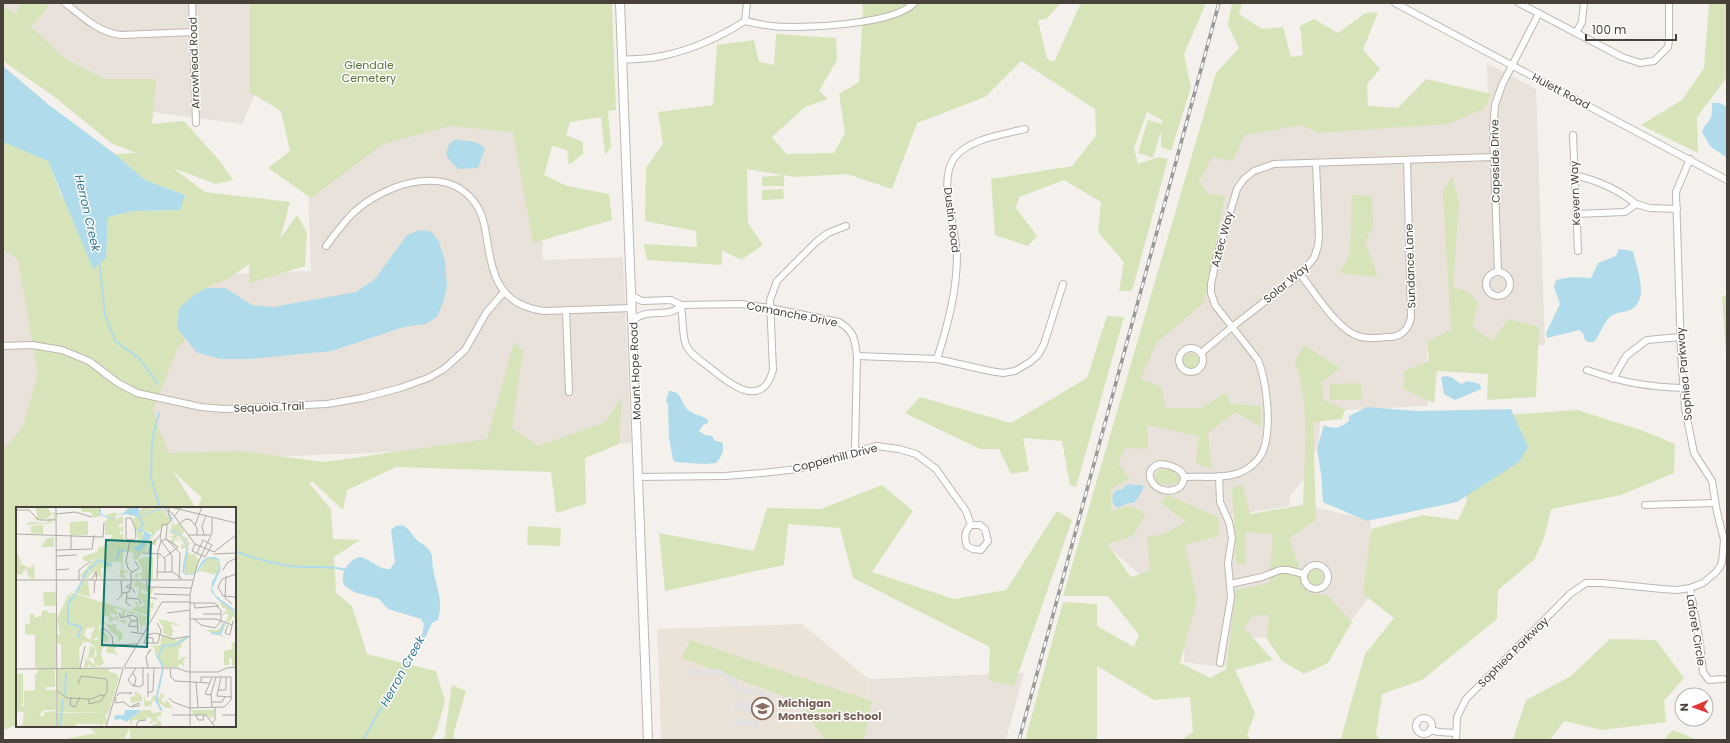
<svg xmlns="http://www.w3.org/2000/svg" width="1730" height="743" viewBox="0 0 1730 743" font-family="Poppins,sans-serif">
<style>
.residential{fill:#e8e2db}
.education{fill:#ece3d8}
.green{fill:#d7e4ba}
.parking{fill:#e4e2e0}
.water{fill:#b0dbea}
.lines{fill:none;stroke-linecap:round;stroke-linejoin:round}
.stream{stroke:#b0dbea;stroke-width:2}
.minor-casing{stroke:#bfb7b0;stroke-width:8}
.tertiary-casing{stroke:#bfb7b0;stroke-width:10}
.minor{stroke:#fff;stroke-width:6}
.tertiary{stroke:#fff;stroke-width:8}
.rail-casing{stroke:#999;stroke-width:3.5}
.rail{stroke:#fff;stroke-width:2;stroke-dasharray:6;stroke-linecap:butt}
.labels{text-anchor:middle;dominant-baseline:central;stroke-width:3;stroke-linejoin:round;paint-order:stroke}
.street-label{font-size:11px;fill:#48413a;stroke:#fff}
.park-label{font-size:11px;fill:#567533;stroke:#fff}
.education-label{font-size:11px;font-weight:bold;fill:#785e54;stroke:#fff;text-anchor:start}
.water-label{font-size:12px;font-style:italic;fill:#377a93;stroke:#fff}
.inset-river{fill:none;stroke:#b0dbea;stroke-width:2}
.inset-road{fill:none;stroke:#afaba5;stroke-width:1}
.view{fill:#0f766e;fill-opacity:0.15;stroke:#0f766e;stroke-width:2}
.inset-edge{fill:none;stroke:#48413a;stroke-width:2}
</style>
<rect width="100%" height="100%" fill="#f4f1ec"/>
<g class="residential">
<path d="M3,3H254L257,90L242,124L70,101L3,51Z"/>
<path d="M1487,63L1536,89L1545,345L1427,350L1428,406L1322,411L1318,442L1309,473L1290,496L1289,506L1231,515L1234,522L1274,519L1304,505L1370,520L1372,594L1332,644L1275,637L1230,639L1226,665L1213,666L1184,662L1185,579L1148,582L1091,532L1203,122L1459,113L1488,101Z"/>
<path d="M537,115L543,260L623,257L631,443L3,467V212L56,280L311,271L308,185L379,140L442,120Z"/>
<path d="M1024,673L1006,740H862L869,679Z"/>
</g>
<path class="education" d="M802,624L869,679L862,740H661L657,629Z"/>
<g class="green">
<path d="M20,3H48L47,8L31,27L67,60L105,79H156L152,124L184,121L219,160L233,180L216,184L173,168L205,192L290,202L280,239L297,215L307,233L305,266L250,283L249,264L231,277L206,288L193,296L177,328L186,341L178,347L153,410L158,427L169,453L241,451L324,462L487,439L514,342L523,351L512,428L538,446L606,422L622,396L619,444L585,458L586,504L556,513L551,472L396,467L347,490L343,510L313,482L309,483L331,509L333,539L360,540L334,557L336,593L352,606L367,654L436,671L445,701L437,730L432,740H130V727L124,740H60L96,733L87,726H235V508H197L202,498L173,471L196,508H17V725L3,730V447L8,446L23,426L38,374L18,260L3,249V142L48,161L61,195L106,258L108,217L133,211L179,210L185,195L145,180L115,154L136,153L111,143L56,98L3,61V6L16,14Z"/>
<path d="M250,3H612L616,110L608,111L611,147L605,155L601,117L570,122L566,135L583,142V154L569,165L567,150L552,146L544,175L567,186L609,194L612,220L533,243L513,132L449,126L383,144L311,198L268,168L290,151L281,111L250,92Z"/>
<path d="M861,3H1061L1046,19L1038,20L1047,59L1054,62L1081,3H1206L1184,54L1191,87L1171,151L1161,147V132L1153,158L1138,153L1148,120L1162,124V120L1147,112L1134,148L1138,164L1159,157L1168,159L1132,291H1119L1124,262L1098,232L1101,202L1064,180L1019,197L1016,208L1037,236L1028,246L995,235L991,179L1072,166L1096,136L1095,109L1021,61L985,97L917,123L892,189L847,174L793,177L784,175V186H762V177L783,175L747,169L748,223L763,245L741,260L722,250V265L647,260L644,244L697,247L696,231L645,221L646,168L663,144L658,112L713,105L717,45L754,40L759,62L774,65L776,34L836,38L837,60L819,91L828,99L805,107L772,137L786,154L834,153L845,133L839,94L859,82L863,7Z"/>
<path d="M1232,3H1242L1239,14L1262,29L1283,27L1291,57L1303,55L1300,26L1314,19L1338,33L1365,13L1378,12L1363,50L1380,69L1367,84L1368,106L1398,108L1426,79L1491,94L1484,109L1448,124L1318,133L1302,125L1244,135L1233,161L1212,157L1199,182L1208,194L1225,196L1204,303L1156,343L1141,379L1161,387L1166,408H1201L1226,393L1231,404L1261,406V427L1235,412L1208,433L1212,469L1196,463L1199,436L1147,425L1148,449L1125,448L1118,464L1130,479L1111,489V511L1128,506L1146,513L1133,536L1107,544L1131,577L1150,571L1147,536L1162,535L1186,522L1160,502L1168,495L1218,517L1220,535L1185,545L1197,600L1180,663L1210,678L1226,669L1236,590L1269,583L1273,534L1246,532L1245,565L1236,563L1232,488L1242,484L1250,514L1303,505C1304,462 1311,402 1295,362L1304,345L1340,368L1322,382L1323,400L1345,409L1342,419L1313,422L1316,520L1289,538L1308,593L1327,595L1352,622L1328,663L1304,674L1282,661L1267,639L1269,615L1252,616L1244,628L1273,660L1235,670L1255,713L1247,735L1251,740H1181L1193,732L1190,697L1154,700L1097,666V740H1025L1063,602L1097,604V626L1134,647L1139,635L1108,596H1063L1216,73L1239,48L1228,25Z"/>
<path d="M1709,3H1727V77L1697,117L1698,153L1641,125L1682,100L1704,68Z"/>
<path d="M1452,177L1459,202L1453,287L1466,291L1478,302L1472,327L1492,341L1508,319L1539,327L1536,397L1487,400L1488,374L1437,371L1434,403L1404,389V371L1429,361L1427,342L1451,330L1443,191Z"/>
<path d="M783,189L784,199L762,200V190Z"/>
<path d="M1352,195L1372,196L1373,227L1365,242L1378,277L1340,273L1350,254Z"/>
<path d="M1727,294V370L1722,297Z"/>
<path d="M1107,316L1124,317L1076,487L1070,485L1062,441L1023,438L1029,471L1011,474L999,449H980L905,413L920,397L1011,423L1087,378Z"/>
<circle cx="1191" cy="361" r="8"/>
<path d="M1361,383L1362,400H1330V384Z"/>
<path d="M1577,410L1641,430L1675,444L1674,473L1621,495L1551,509L1544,538L1534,560L1498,590L1497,619L1422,680L1382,694L1376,734L1379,740H1336L1341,738L1365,654L1394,618L1363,594L1371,529L1423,515L1458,520L1467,501L1463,467L1505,415Z"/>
<path d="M1160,469C1168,469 1176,471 1180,478L1178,483L1171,485L1157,483L1155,476Z"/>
<path d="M882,485L913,511L872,572L954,599L1006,590L1057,511L1072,520L1014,686L989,680L990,647L853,578L840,528L788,524L784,565L665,591L659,533L754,551L767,508L821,509Z"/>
<path d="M528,526L561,528L560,546L527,545Z"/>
<circle cx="1315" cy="577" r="8"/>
<path d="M1610,639L1656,640L1684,678L1664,701L1666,722L1602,730L1564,721L1550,740H1514L1513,739L1526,700L1571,676Z"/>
<path d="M690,640L872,701L864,740H824L801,703L682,658Z"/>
<path d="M452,685L466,691L454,732V740H444Z"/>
<path d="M1673,730L1698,740H1663Z"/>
</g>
<g class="parking">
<path d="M687,669H720L735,680L741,687L772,693L774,699L738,692L731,684L720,675H687Z"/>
<path d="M738,700L772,707L765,717L733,709L734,704Z"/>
<path d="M732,717L757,721L759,728L734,725Z"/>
</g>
<g class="water">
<path d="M3,66L49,105L115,154L145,180L185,195L180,210L133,211L108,217L106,258L93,269L48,161L3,142Z"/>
<path d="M1712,103H1720L1727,107V158L1710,146L1702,132C1704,126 1705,125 1709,121C1713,116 1712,108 1712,103Z"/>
<path d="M454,140C466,141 477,139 485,149L478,168L458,169C452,161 443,158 448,147C449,144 451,142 454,140Z"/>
<path d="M420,230L432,232L439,242L445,260L447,286L443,303L437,317L426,324L404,327L332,351L250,359H220L196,352L177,328L179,308L193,296L206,288H225L252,305L273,307L356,292L375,279L407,235Z"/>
<path d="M1619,249L1633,251C1636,268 1650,297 1632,309C1625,313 1618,311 1611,316C1603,322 1601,334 1594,342H1588L1585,340L1583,333L1579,330L1547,338L1546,333L1560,304L1554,287L1556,280L1571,277L1591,278L1598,263L1616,256Z"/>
<path d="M1446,376L1451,377L1461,384L1468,381L1480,384L1481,389L1455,400L1444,394L1441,377Z"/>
<path d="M669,391C681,391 681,401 686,408C690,414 702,415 708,420V423L703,425L699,431L705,435L712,436L715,441L722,442C725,449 722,457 716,463L705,464L675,462L673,460L669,438L668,404L666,401Z"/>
<path d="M1367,407L1419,411L1511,409L1528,447L1519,462L1457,502L1367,521L1323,502L1321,474L1317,448L1324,425C1335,430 1340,428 1349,421V416Z"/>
<path d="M1131,484L1134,485H1143V490L1134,503H1129L1118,508L1114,505L1112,499L1114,492L1120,489H1123L1126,485Z"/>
<path d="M402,525C410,529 411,534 417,540C422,544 428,547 431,553C433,557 432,563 433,568C436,588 444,599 438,620L432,623L425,638L422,637L424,624L421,619L388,609L379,599L354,592L344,585C340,573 347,563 358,557C370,557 377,570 390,569L395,562L391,530L396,526Z"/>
</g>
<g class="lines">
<g class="stream">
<path d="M99,261L105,314L115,341L139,358L158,384"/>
<path d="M159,413L152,440L151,478L160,508"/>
<path d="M235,551C252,558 272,563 290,566C309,569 328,564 346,570"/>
<path d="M363,740L422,635"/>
</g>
<defs>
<g id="minor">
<path d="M65,3C82,16 99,33 121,35L193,32"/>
<path d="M192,3L196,123"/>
<path d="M1395,3L1727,180"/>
<path d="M1519,3L1622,57L1640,63L1654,61L1668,47L1669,40V3"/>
<path d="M745,21L747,3"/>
<path d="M1576,33L1582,22L1584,3"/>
<path d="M622,60C635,59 649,59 662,56C691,50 720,37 745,21C754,23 763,25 772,26C801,29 894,25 914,3"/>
<path d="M1573,135L1578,251"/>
<path d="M1574,175C1596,180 1619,190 1636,204"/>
<path d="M1576,214L1625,212L1636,204L1650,208L1677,209"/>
<path d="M326,246C335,234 343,223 353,213C383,185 446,162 475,203C483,214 485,227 487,240C493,278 500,305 544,311L632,308"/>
<path d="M1498,271L1493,132L1495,105L1502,85L1539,13"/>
<circle cx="1498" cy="284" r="12"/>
<path d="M1300,274C1315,292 1338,332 1361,337C1370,339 1379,338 1389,337C1401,337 1409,329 1411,317L1407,160"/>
<path d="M632,296L642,301L671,300L681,305L741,304L770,308L839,322C854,331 855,339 857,356L855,451"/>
<path d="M681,305C683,316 682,336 686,345C690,354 701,361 709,367C728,383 762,411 773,370L770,300L777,281L816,242L828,233L846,226"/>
<path d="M566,310L569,392"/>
<path d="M633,321C647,306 670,320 681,305"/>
<path d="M3,346L32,345L62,350L89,361L118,383L137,393L201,407L224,409L327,404L362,398L400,388L428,378L444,369L465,350L486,313L504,292"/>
<circle cx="1191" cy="360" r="12"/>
<path d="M1201,353L1232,327L1300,274L1314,258L1318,246L1319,235L1316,163"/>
<path d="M857,356L937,359L990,371L1003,373L1015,371L1030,362L1038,355L1044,344L1063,284"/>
<path d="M937,359C948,324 957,291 957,255C956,228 937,179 955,157C971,138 1002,135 1025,129"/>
<path d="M1587,370C1621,382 1647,387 1683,388"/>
<path d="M1613,379L1626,356L1647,340L1680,337"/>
<path d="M1160,464C1173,465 1192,472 1180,487C1159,501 1136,471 1160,464Z"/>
<path d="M1219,476L1220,502L1229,522L1232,538L1228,563L1231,597L1220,663"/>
<path d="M638,477L725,476L762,473L798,469L876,446L899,449L916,454L936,469L966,511L971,525C964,531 964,538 967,546L973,549L981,550L988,541L985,529L980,525H971"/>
<path d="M1184,477C1201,476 1223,479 1239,473C1249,469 1259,461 1263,451C1272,428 1267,382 1258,360L1215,305L1211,293V284L1217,256L1237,189L1244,179L1254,171L1274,164L1494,157"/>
<path d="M1645,505L1715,503"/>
<circle cx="1316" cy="577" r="12"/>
<path d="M1230,584L1262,577L1280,570H1288L1304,574"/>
<path d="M1690,588L1700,643L1703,672L1709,680L1723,679"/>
<circle cx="1424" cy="726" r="8"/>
<path d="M1430,730L1439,732L1456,733"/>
<path d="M1456,740L1457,717L1466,699L1570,594L1586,583H1602L1662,589L1677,590L1690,588L1703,583L1714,574L1720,567L1722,562L1724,540L1717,512L1712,481L1694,453L1685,408L1681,354L1676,192L1690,159"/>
</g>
<path id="tertiary" d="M620,3L648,740"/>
</defs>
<use href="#minor" class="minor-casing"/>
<use href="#tertiary" class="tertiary-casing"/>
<use href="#minor" class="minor"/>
<use href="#tertiary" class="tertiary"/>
<defs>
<path id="rail" d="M1019,740L1219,3"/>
</defs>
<use href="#rail" class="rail-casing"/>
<use href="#rail" class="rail"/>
</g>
<defs>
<symbol id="school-ring" viewBox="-11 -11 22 22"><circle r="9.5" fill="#fff" stroke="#8d6e63" stroke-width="1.5"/><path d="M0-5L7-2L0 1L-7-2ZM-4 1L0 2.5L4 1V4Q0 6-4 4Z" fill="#8d6e63"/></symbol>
</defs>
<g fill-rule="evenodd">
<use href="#school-ring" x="750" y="696" width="25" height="25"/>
</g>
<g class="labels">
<g class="street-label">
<text transform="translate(194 63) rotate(-92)">Arrowhead Road</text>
<text transform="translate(1561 91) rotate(28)">Hulett Road</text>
<text transform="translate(1495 161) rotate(-91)">Capeside Drive</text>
<text transform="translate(1575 193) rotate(-92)">Kevern Way</text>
<text transform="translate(952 220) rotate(83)">Dustin Road</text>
<text transform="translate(1222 239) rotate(-75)">Aztec Way</text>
<text transform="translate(1410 266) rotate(-92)">Sundance Lane</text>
<text transform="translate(1286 283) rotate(-40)">Solar Way</text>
<text transform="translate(792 314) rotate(11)">Comanche Drive</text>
<text transform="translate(635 371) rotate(-92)">Mount Hope Road</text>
<text transform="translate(1684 374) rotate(-95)">Sophiea Parkway</text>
<text transform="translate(269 407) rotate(-2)">Sequoia Trail</text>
<text transform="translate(835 458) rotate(-14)">Copperhill Drive</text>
<text transform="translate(1696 630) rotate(81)">Laforet Circle</text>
<text transform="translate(1513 652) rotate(-45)">Sophiea Parkway</text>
</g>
<g class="park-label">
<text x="369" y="65">Glendale<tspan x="369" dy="13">Cemetery</tspan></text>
</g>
<g class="education-label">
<text x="778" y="703">Michigan<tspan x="778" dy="13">Montessori School</tspan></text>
</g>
<g class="water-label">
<text transform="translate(88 213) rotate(77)">Herron Creek</text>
<text transform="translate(402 671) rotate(-61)">Herron Creek</text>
</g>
</g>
<g transform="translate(16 507)">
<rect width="220" height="220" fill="#f4f1ec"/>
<path d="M19,0H31L35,6L39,5V12L33,14L38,16L8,18L15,15L30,16L33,14H29L38,10V6L32,11L20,13L18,11L22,10ZM65,0H84V9L78,11L74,5H66ZM111,0H119L124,4L127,0H131V3L132,0L133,3L134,0L137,3V0H145L126,9L147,2L155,14L140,25L134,35L141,31L140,38L133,37L130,44L123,49V47L122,52L118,53L117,46L107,44V63L113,65L107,66L110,72L103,69L106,58L103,54L94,56L92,62L85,61L86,70L84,72V68L78,71L79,64L72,70L74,72L66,71L64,68L71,61L73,65L75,64L71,60L78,52L69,55L66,50L81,45L82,41L92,37L90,31L94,32L97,28H89V15L91,11L94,12L90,8L106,3L100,5V7L107,5L98,10L100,12L107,9V17H102L104,21L107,18V25L104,24V28L107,26L108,34L119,35L122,31L117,13L120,9L122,10L115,0L109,3ZM126,23L136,26V29L122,45L127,33ZM72,14V28H54V15ZM157,14L158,18L163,16L168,24L166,28L173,33H170L174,36L172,39L165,28L155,22ZM27,18V27L15,26V19ZM152,18L154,23L165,29L171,40L169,57L166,61L170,43L169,40L166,43L165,37L169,38L162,29L160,30L164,34L159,32L158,35L161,41L154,34L158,30H151L159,28L154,26ZM38,30V40H25L31,31ZM0,43L5,54L4,59L6,57L14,61L18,57L19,72L13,70L10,61L5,68L0,67ZM173,45L176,48L179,45L178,47H182L183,48L179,49L183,53L180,65L173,68L168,65L167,61ZM129,50H137V72H125L126,69L123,67L120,72L119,67L126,66V62L122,53ZM192,51H199L203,55L204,60L201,68L185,64L181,67ZM120,73L131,78V85L125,81V86L133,87L135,81H138L133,92L135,97L137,94L138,102L129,98L135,103V106H133L136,109L115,103L122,99L118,95H122L124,101L129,97L122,89L123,80L118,79V74L119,77ZM67,74H72L74,90L58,85ZM51,84L136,111L129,113L131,118H126V125L121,107H114L110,103L108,111L106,110L104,107L107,104L102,101L98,102L102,105L101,108L92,105L97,111L103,109L102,113H111L109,117L99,112L94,116L92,109H87V115L94,118L100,117V122L106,125L107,130L103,135L101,128L94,124L90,117H85L84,121L83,117V125L84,123L89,126L93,131L90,136L88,134V128L85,127L86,138L89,140L86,141L85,147L88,156L83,160L80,156L81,160H74L73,156L72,160H68L70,151L79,158L77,150L72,152L74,139L79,141L78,150L81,149L79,140L73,135H67L63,142L64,161L93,162V165L99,166L103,170L93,205H42L41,162H45V137L41,136V127L44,128L41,112L52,88L57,87ZM79,120L75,128L77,132L83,129L80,134L75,130L74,133L68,128L71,121ZM27,85H40V99H28ZM204,94L216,103L220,112L217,109L213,115L208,114L212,112L213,107H208L207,110V105H211L209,101H206ZM31,103L32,106H40V161H19V128L9,127V117L17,116H14V107H18L19,111L24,109L25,111L26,104ZM142,112L156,115L166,119L154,117L158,125H156V131L147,126V120ZM207,116L210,117L205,128L213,132L189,123H202ZM146,128L159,132V135L168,130L172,131L165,137V142L163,140L162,154L166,150H172L167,153L168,160L164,156L162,160H148L143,150L145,144L142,145V152L140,150L138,141L134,139L144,138ZM215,135L220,137V159H216V151H213V158H208V144L217,142ZM92,139L102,138L98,143L102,148L89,145ZM22,162H39V180H30V183H40V203H28L23,209H28V205L40,204V220H6L8,205H0V167H7V196L5,198L8,199V184L19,183V167H21ZM119,184L126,189V200L125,194L115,196L114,190L119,189ZM144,186L149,188L145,193L148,196L151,193L157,201H150L139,193L136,195V201L134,197L133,200L128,199V188L130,194H135L137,188L145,191ZM127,203H135L136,206L145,205V210L141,209V212L142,215L144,213L146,220H137V217H142L138,214L136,216L132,217L136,213L133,210L129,213H116L117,218L115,217L113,213ZM175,203H198V208L195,212L191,208H178ZM93,205L89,209L91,213L90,217H86L87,220H83L84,217H60V220H41V206Z" fill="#d7e4ba" fill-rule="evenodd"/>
<path d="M83,0H85V7L95,11L103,9L115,0H123V9L145,1L153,5L157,11L155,22L165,28L172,39V47L168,65L173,68L180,65L186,54L192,50H199L203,52L205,62L196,82L200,89L218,102L220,110L216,103L201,92L195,84L196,75L204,60L202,53L192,51L182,64L177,68H170L166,65L171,40L165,29L155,24L156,13L151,5L146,2L123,10L109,7L95,12L84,8ZM128,24L136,28L123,46L118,40L125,37ZM109,203H123L125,204L110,215L105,212L98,213L99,208H108Z" fill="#b0dbea"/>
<path class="inset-river" d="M123,9L127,17L123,23L128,24M100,54L104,43L109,44M67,72L71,64L83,53L96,59M60,86L66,74M60,87L52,96V116L65,120L62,131M195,126L204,127L208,116M147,160L142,150L147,139L159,138L172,130M49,188L50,166M146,204L140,193L147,162M44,220L47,192"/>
<path class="inset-road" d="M40,0L41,220M147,0L156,6L179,37L198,45M153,0L152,6L155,14L151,18L150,32L164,46L163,72M154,0L220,16M0,3H13L23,13H40M40,7L59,5L76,10M158,10L165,0M110,11H115L119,21L120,30L118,33L110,32ZM164,16L170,12L175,13L181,21V28M152,17L146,18L144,32L156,49V65M179,18L186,0M0,27L87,30L88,15M55,28V42M172,28H195M188,28L186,19L190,9M114,33L110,54L112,61L116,65M179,37L176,44L181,46L189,50L196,38L187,33L181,46M40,43L76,42L78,28M198,45L220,28M127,46L144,47L149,52V65M133,46V41L144,28M198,47L220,46M40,49L61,48M40,63L53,62M207,63L211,56L220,51M141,65H157L166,72M220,67L206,72L202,80L207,89L220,90M210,69L209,91L216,97M141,72L142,44L145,34L150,32L162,40L148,51M0,73H177M63,73V63L75,54M75,73L80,65L81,73M115,73V66L123,61L119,54M130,73L133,90L141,92M115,76L110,80L116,81L119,86M132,80L175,81M78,86L79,73M106,86L113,85L116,73M111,86L110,96L115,99M138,87L174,88M111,91L123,92L125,97M101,93L106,88L105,73M174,96H199L205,104V114L199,121L185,118L178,112M178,96L179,101L203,99M103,106L105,111L115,108L121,110L122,125M151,106L174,103M111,107L116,114H122M187,107H205M174,112H200L216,118M116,113L112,119L122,120M212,118L209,126L214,128L217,114M84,122H89L96,129L97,138L122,137M115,125L129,127M131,128L128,136H142L145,123L141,116M131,128L139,126L157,132L174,129M130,130L137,131V136M108,160L146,95H174M64,161L69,139M108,161H161L172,165H202L211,161L220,160M120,161L112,173L116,178L123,180L127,178V161M132,161L130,150L135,142L132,146M154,161L155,170L159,174L194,176M0,162L107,161M117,166L120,171L118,180M205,170L201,189L216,190M180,175L182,200M62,177L65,169L91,172M203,183H210V170M41,184L51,191L75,192L85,188L89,189M132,186L137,184L138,161M195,188L189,187L196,171M101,189L103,186H116L113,187M55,190L54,198L59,200L64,190M100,190L99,196L108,195L114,200L123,199V196L116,199M132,190V166M153,191L157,195L173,201L208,200L215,193V170H185V175M72,192L73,197L85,194L91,185V173M196,195H206L209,190M196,200L195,187L200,170M156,208H190L199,220M180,208L182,213H187L188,208M206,208H220M196,216L199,213V200M90,220L107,162M120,220L122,214L130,213M174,220V87L181,58L196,26V10"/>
<path class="view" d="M90,33L135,35L131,140L86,138Z"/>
<rect width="220" height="220" class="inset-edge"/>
</g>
<rect width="1730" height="743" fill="none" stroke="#48413a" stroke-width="8"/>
<g transform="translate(1694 707) rotate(268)"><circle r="19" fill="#ffffff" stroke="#b6b3b0"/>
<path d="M0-3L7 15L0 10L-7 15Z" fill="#e33534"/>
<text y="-6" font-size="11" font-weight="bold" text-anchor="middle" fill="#48413a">N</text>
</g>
<path d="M1586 34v6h90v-6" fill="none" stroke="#48413a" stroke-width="2"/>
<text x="1592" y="34" font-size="12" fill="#48413a" stroke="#ffffff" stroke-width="3" paint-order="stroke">100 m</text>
</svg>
